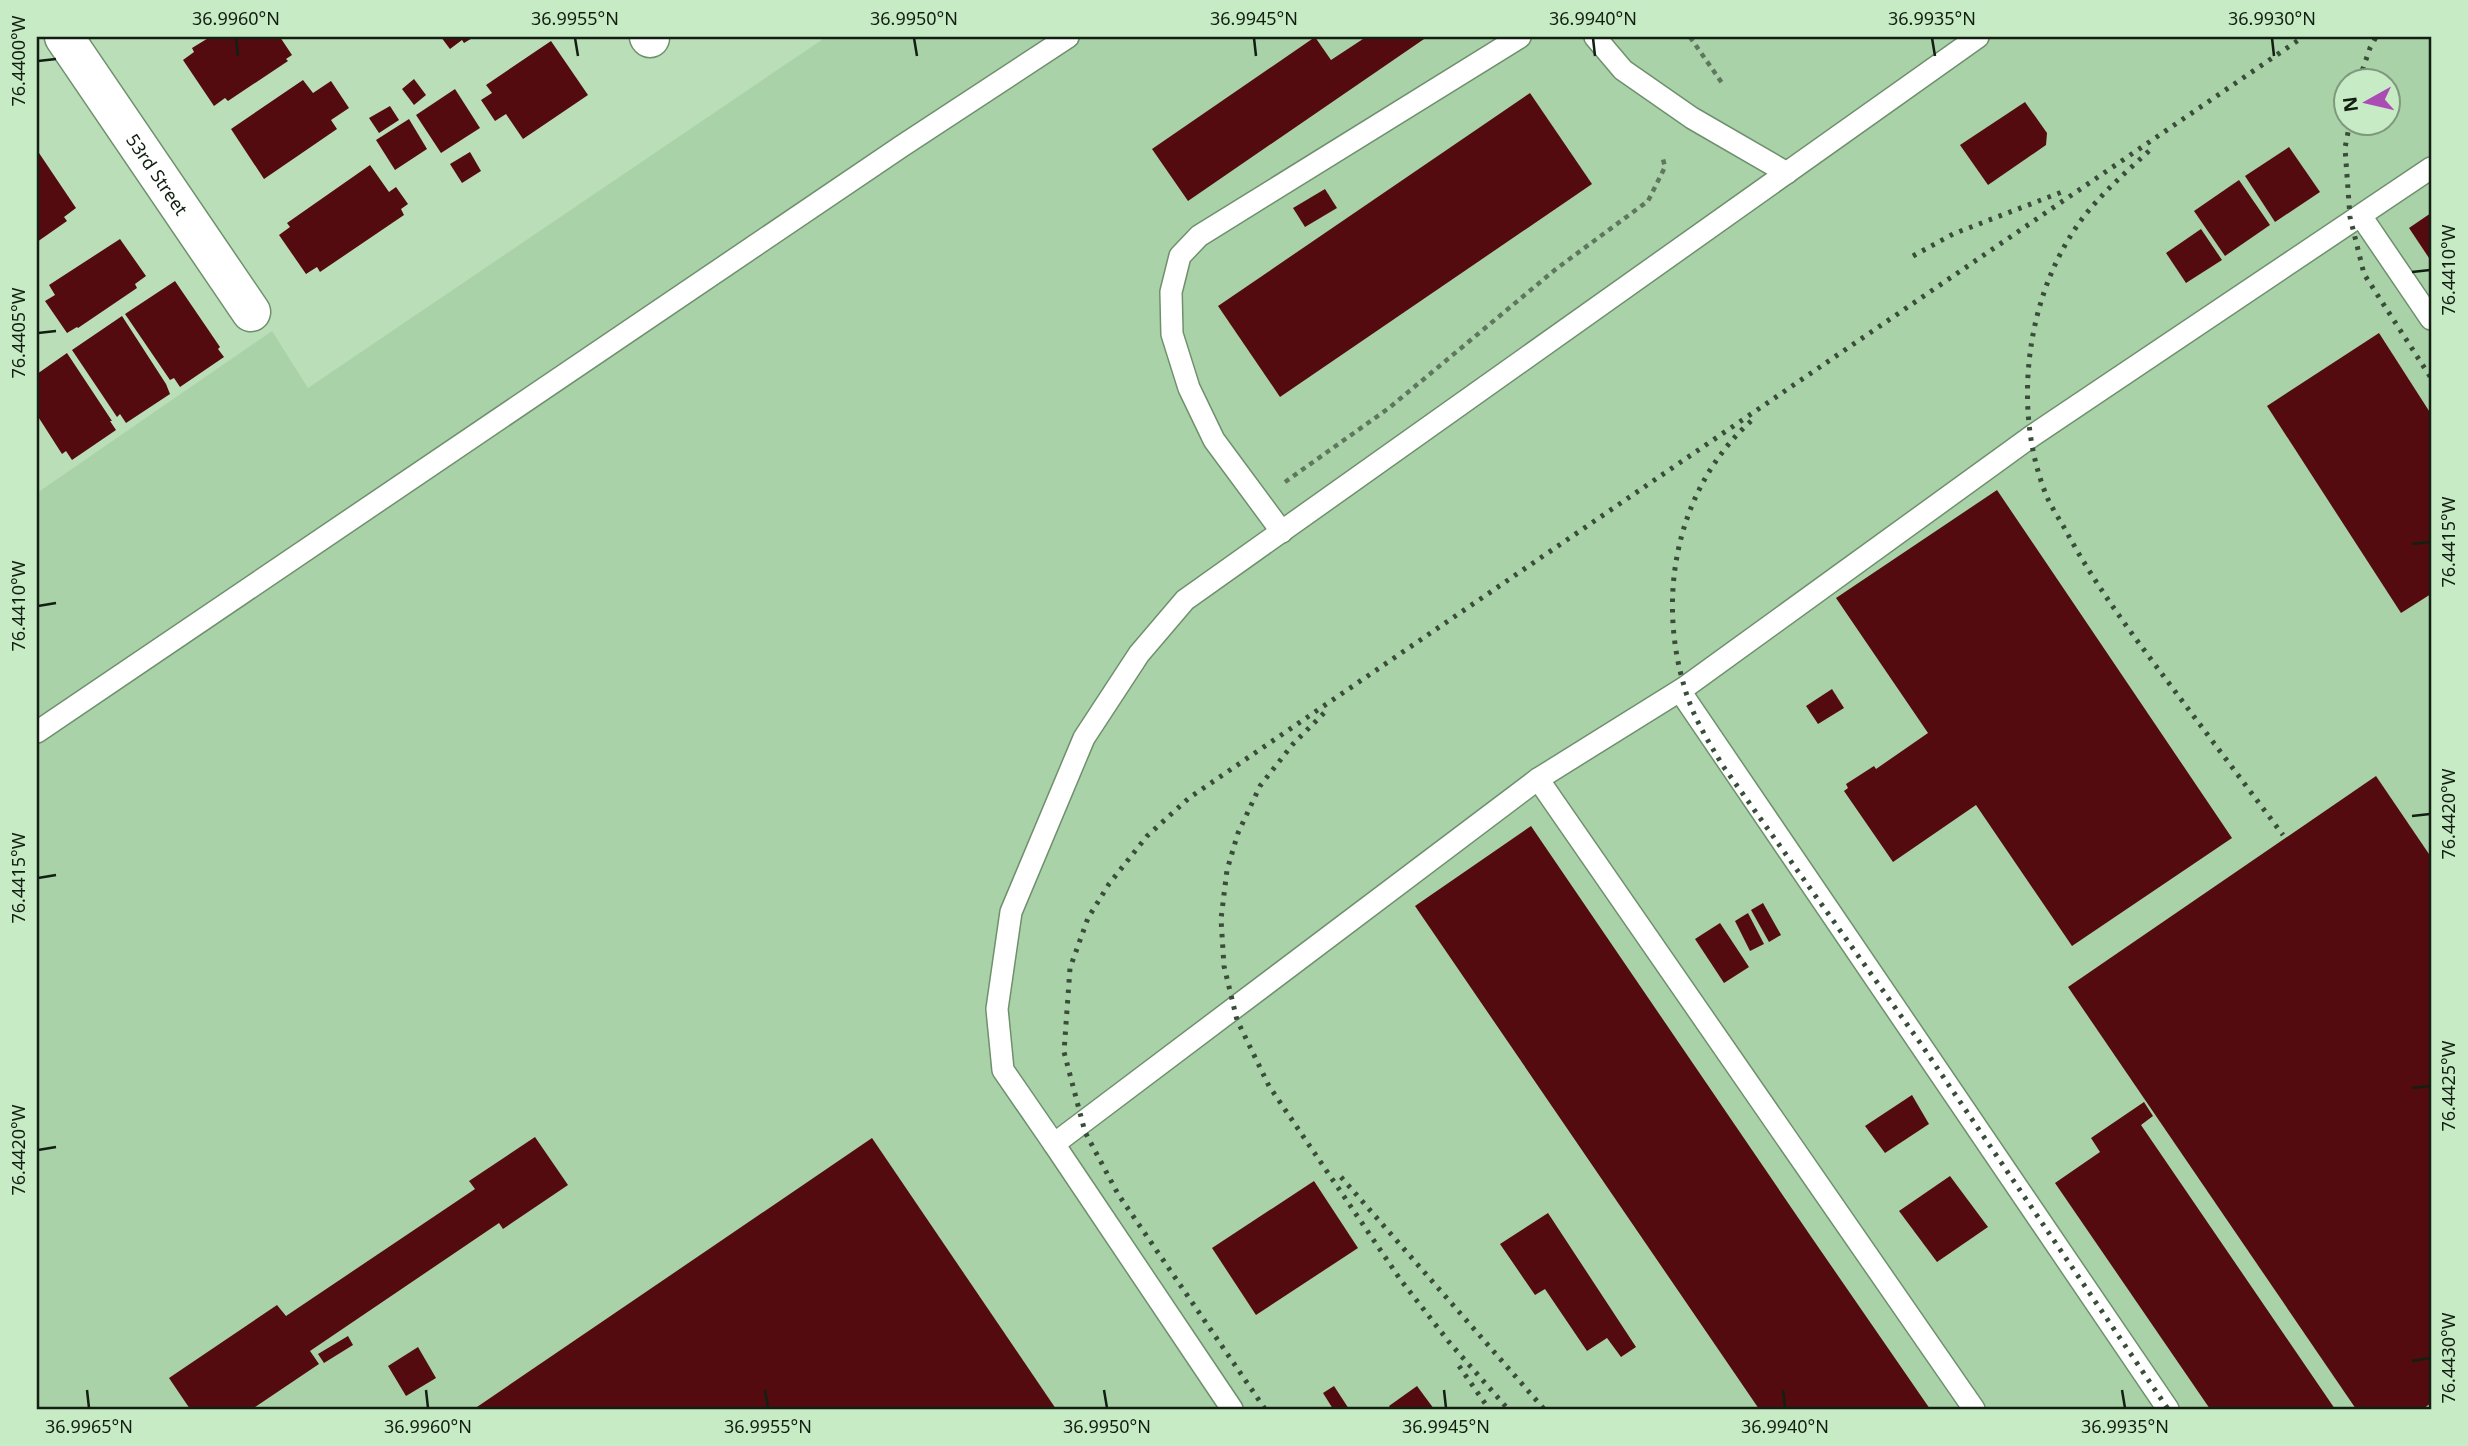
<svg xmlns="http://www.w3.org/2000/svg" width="2468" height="1446" viewBox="0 0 2468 1446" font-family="'Noto Sans',sans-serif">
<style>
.built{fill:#aad2a8;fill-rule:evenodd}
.building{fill:#540b0f}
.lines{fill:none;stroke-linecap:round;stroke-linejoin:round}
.lane-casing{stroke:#6f906d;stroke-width:24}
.street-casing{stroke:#6f906d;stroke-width:41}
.path{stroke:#5f775e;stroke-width:4.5;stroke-dasharray:5 5;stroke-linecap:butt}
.lane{stroke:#fff;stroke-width:21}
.street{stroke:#fff;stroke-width:38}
.rail{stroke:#3a4d3a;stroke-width:5;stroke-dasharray:3.5 7;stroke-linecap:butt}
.ticks{fill:none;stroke:#121f12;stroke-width:2.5}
.labels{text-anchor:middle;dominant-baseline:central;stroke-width:7;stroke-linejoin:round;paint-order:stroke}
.street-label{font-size:18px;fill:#121f12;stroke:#c7ebc5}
.neatline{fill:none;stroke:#121f12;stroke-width:2.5}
.ticks-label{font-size:18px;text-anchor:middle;fill:#121f12}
</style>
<rect width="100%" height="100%" fill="#badeb8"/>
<path class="built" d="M826,37H2431V1409H37V493L272,331L308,388ZM2346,80H2388V122H2346Z"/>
<g class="building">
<path d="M210,37H280L292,55L286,59L288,61L228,101L225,98L214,106L183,60L194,52L192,48Z"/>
<path d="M441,37H474L464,43L462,40L450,49Z"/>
<path d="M1315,37L1331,60L1366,37H1427L1188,201L1152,149Z"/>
<path d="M551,41L588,95L523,139L506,114L495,121L481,100L492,93L486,85Z"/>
<path d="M414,79L426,95L414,105L402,89Z"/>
<path d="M303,80L313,93L331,81L349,108L331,120L337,129L264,179L231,129Z"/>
<path d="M455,89L480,128L441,153L416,115Z"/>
<path d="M1530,93L1592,184L1280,397L1218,306Z"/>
<path d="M2025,102L2047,133L2046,145L1988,185L1960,145Z"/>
<path d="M390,106L399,120L379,133L369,118Z"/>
<path d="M409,119L427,149L395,170L376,140Z"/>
<path d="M2289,147L2320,192L2275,222L2245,176Z"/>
<path d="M470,152L481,171L462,183L450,164Z"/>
<path d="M39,153L76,208L64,217L67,221L37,242V154Z"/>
<path d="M370,165L389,192L396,187L408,204L401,209L404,215L320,272L317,267L306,274L279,235L290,227L287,223Z"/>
<path d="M2239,180L2270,225L2225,256L2194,211Z"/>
<path d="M1325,189L1337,208L1305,227L1293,208Z"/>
<path d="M2431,213V261L2409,228Z"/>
<path d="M2201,229L2222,260L2186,283L2166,253Z"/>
<path d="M120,239L146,276L135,284L137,288L78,328L77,327L67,333L45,301L55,295L49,285Z"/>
<path d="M175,281L220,347L218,349L224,357L180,387L174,378L170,380L125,314Z"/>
<path d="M122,316L166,384L170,394L126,423L120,414L117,417L72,350Z"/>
<path d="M2379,333L2431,414V594L2401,613L2267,406Z"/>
<path d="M67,353L112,421H110L116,430L72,460L66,451L62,454L37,415V374Z"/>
<path d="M1997,490L2232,838L2072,946L1976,805L1893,862L1844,791L1848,788L1846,784L1874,766L1876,769L1928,733L1836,598Z"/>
<path d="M1832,689L1844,708L1818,724L1806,706Z"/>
<path d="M2376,776L2431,857V1403L2423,1409H2356L2068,987Z"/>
<path d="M1531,826L1812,1238L1930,1409H1759L1415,906Z"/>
<path d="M1763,903L1781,935L1769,942L1751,910Z"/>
<path d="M1748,913L1764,944L1750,951L1735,921Z"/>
<path d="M1720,923L1749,967L1724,983L1695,939Z"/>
<path d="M1912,1095L1929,1124L1885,1153L1865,1126Z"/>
<path d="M2144,1102L2153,1116L2141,1125L2335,1409H2210L2055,1183L2100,1152L2091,1138Z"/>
<path d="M535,1137L568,1185L503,1229L499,1223L310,1351L319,1364L252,1409H190L169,1378L277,1305L286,1316L475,1189L469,1181Z"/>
<path d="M872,1138L1056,1409H474Z"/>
<path d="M1950,1176L1988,1227L1937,1262L1899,1211Z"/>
<path d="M1314,1181L1358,1248L1256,1315L1212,1248Z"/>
<path d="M1548,1213L1636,1347L1621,1357L1607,1338L1587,1351L1545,1289L1535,1295L1500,1244Z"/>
<path d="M348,1336L353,1345L324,1363L318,1354Z"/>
<path d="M418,1347L436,1378L406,1396L388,1366Z"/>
<path d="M1334,1386L1349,1409H1333L1323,1393Z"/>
<path d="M1417,1386L1434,1409H1391L1389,1406Z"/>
</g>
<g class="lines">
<defs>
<g id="lane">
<path d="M1595,37L1623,70L1692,118L1787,173"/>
<path d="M2361,216L2431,319"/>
<path d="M1282,532L1214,440L1189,388L1172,334L1171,292L1180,256L1199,236L1520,37"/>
<path d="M1680,691L2168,1409"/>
<path d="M37,732L902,146L1068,37"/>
<path d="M1538,779L1974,1409"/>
<path d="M1054,1144L1003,1070L997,1009L1011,912L1084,738L1139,654L1185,600L1978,37"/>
<path d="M1232,1409L1054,1144L1538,779L1684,688L2032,436L2431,168"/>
</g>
<g id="street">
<path id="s1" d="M64,37L251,312"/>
<path d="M649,37L650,38"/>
</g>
</defs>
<use href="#lane" class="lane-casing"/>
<use href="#street" class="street-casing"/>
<g class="path">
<path d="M1690,37L1722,83"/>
<path d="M1285,482L1389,408L1556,269L1648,201L1665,167L1662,155"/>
</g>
<use href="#lane" class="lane"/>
<use href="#street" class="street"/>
<g class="rail">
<path d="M2359,80L2370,48L2376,37"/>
<path d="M2350,122L2345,148L2350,217L2364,274L2431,378"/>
<path d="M2149,151C2125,173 2101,194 2082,219C2026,294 2011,410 2047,497C2052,508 2059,519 2065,529C2091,578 2123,622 2156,666C2198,722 2241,779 2283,835"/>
<path d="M1913,256L1953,234L2067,190"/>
<path d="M1751,421C1677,488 1656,595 1685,689C1693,717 1708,741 1723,766L1921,1044L2168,1409"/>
<path d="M1324,713L1293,744L1260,786L1238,833L1227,870L1221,919L1224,966L1237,1020L1269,1086L1400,1279L1449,1342L1508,1409"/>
<path d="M1341,1177L1544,1409"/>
<path d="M1459,1366L1489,1409"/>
<path d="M1265,1409L1118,1194L1085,1132L1064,1052L1070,968L1088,918L1109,884L1147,836L1189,798L2303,37"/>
</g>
</g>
<path class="ticks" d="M236,38L238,56M575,38L578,56M914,38L917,56M1254,38L1256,56M1593,38L1595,56M1932,38L1935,56M2272,38L2274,56M38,61L56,59M2412,272L2430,270M38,333L56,331M2412,544L2430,542M38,606L56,603M2412,816L2430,814M38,878L56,875M2412,1088L2430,1086M38,1150L56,1147M2412,1361L2430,1358M87,1390L89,1408M426,1390L428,1408M765,1390L768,1408M1104,1390L1107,1408M1444,1390L1446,1408M1783,1390L1785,1408M2122,1390L2125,1408"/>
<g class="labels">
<g class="street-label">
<text stroke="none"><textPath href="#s1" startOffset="166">53rd Street</textPath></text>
</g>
</g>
<rect width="2468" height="1446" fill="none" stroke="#c7ebc5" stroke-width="77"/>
<g transform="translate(2367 102) rotate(262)"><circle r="33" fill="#c7ebc5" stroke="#7f997d" stroke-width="2"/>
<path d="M0-5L12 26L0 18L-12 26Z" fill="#ab4cb5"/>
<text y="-10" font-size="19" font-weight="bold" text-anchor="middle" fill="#121f12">N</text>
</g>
<rect x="38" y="38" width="2392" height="1370" class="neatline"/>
<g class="ticks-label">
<text x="236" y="25">36.9960°N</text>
<text x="575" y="25">36.9955°N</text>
<text x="914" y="25">36.9950°N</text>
<text x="1254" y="25">36.9945°N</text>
<text x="1593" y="25">36.9940°N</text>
<text x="1932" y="25">36.9935°N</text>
<text x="2272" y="25">36.9930°N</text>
<text transform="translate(19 61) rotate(-90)" y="6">76.4400°W</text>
<text transform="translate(2449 270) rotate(-90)" y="6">76.4410°W</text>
<text transform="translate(19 333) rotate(-90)" y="6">76.4405°W</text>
<text transform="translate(2449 542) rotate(-90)" y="6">76.4415°W</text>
<text transform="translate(19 606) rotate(-90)" y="6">76.4410°W</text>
<text transform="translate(2449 814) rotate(-90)" y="6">76.4420°W</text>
<text transform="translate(19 878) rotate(-90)" y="6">76.4415°W</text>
<text transform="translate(2449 1086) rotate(-90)" y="6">76.4425°W</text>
<text transform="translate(19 1150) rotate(-90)" y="6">76.4420°W</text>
<text transform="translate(2449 1358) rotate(-90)" y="6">76.4430°W</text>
<text x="89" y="1433">36.9965°N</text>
<text x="428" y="1433">36.9960°N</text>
<text x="768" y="1433">36.9955°N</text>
<text x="1107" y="1433">36.9950°N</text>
<text x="1446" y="1433">36.9945°N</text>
<text x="1785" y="1433">36.9940°N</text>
<text x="2125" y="1433">36.9935°N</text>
</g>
</svg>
